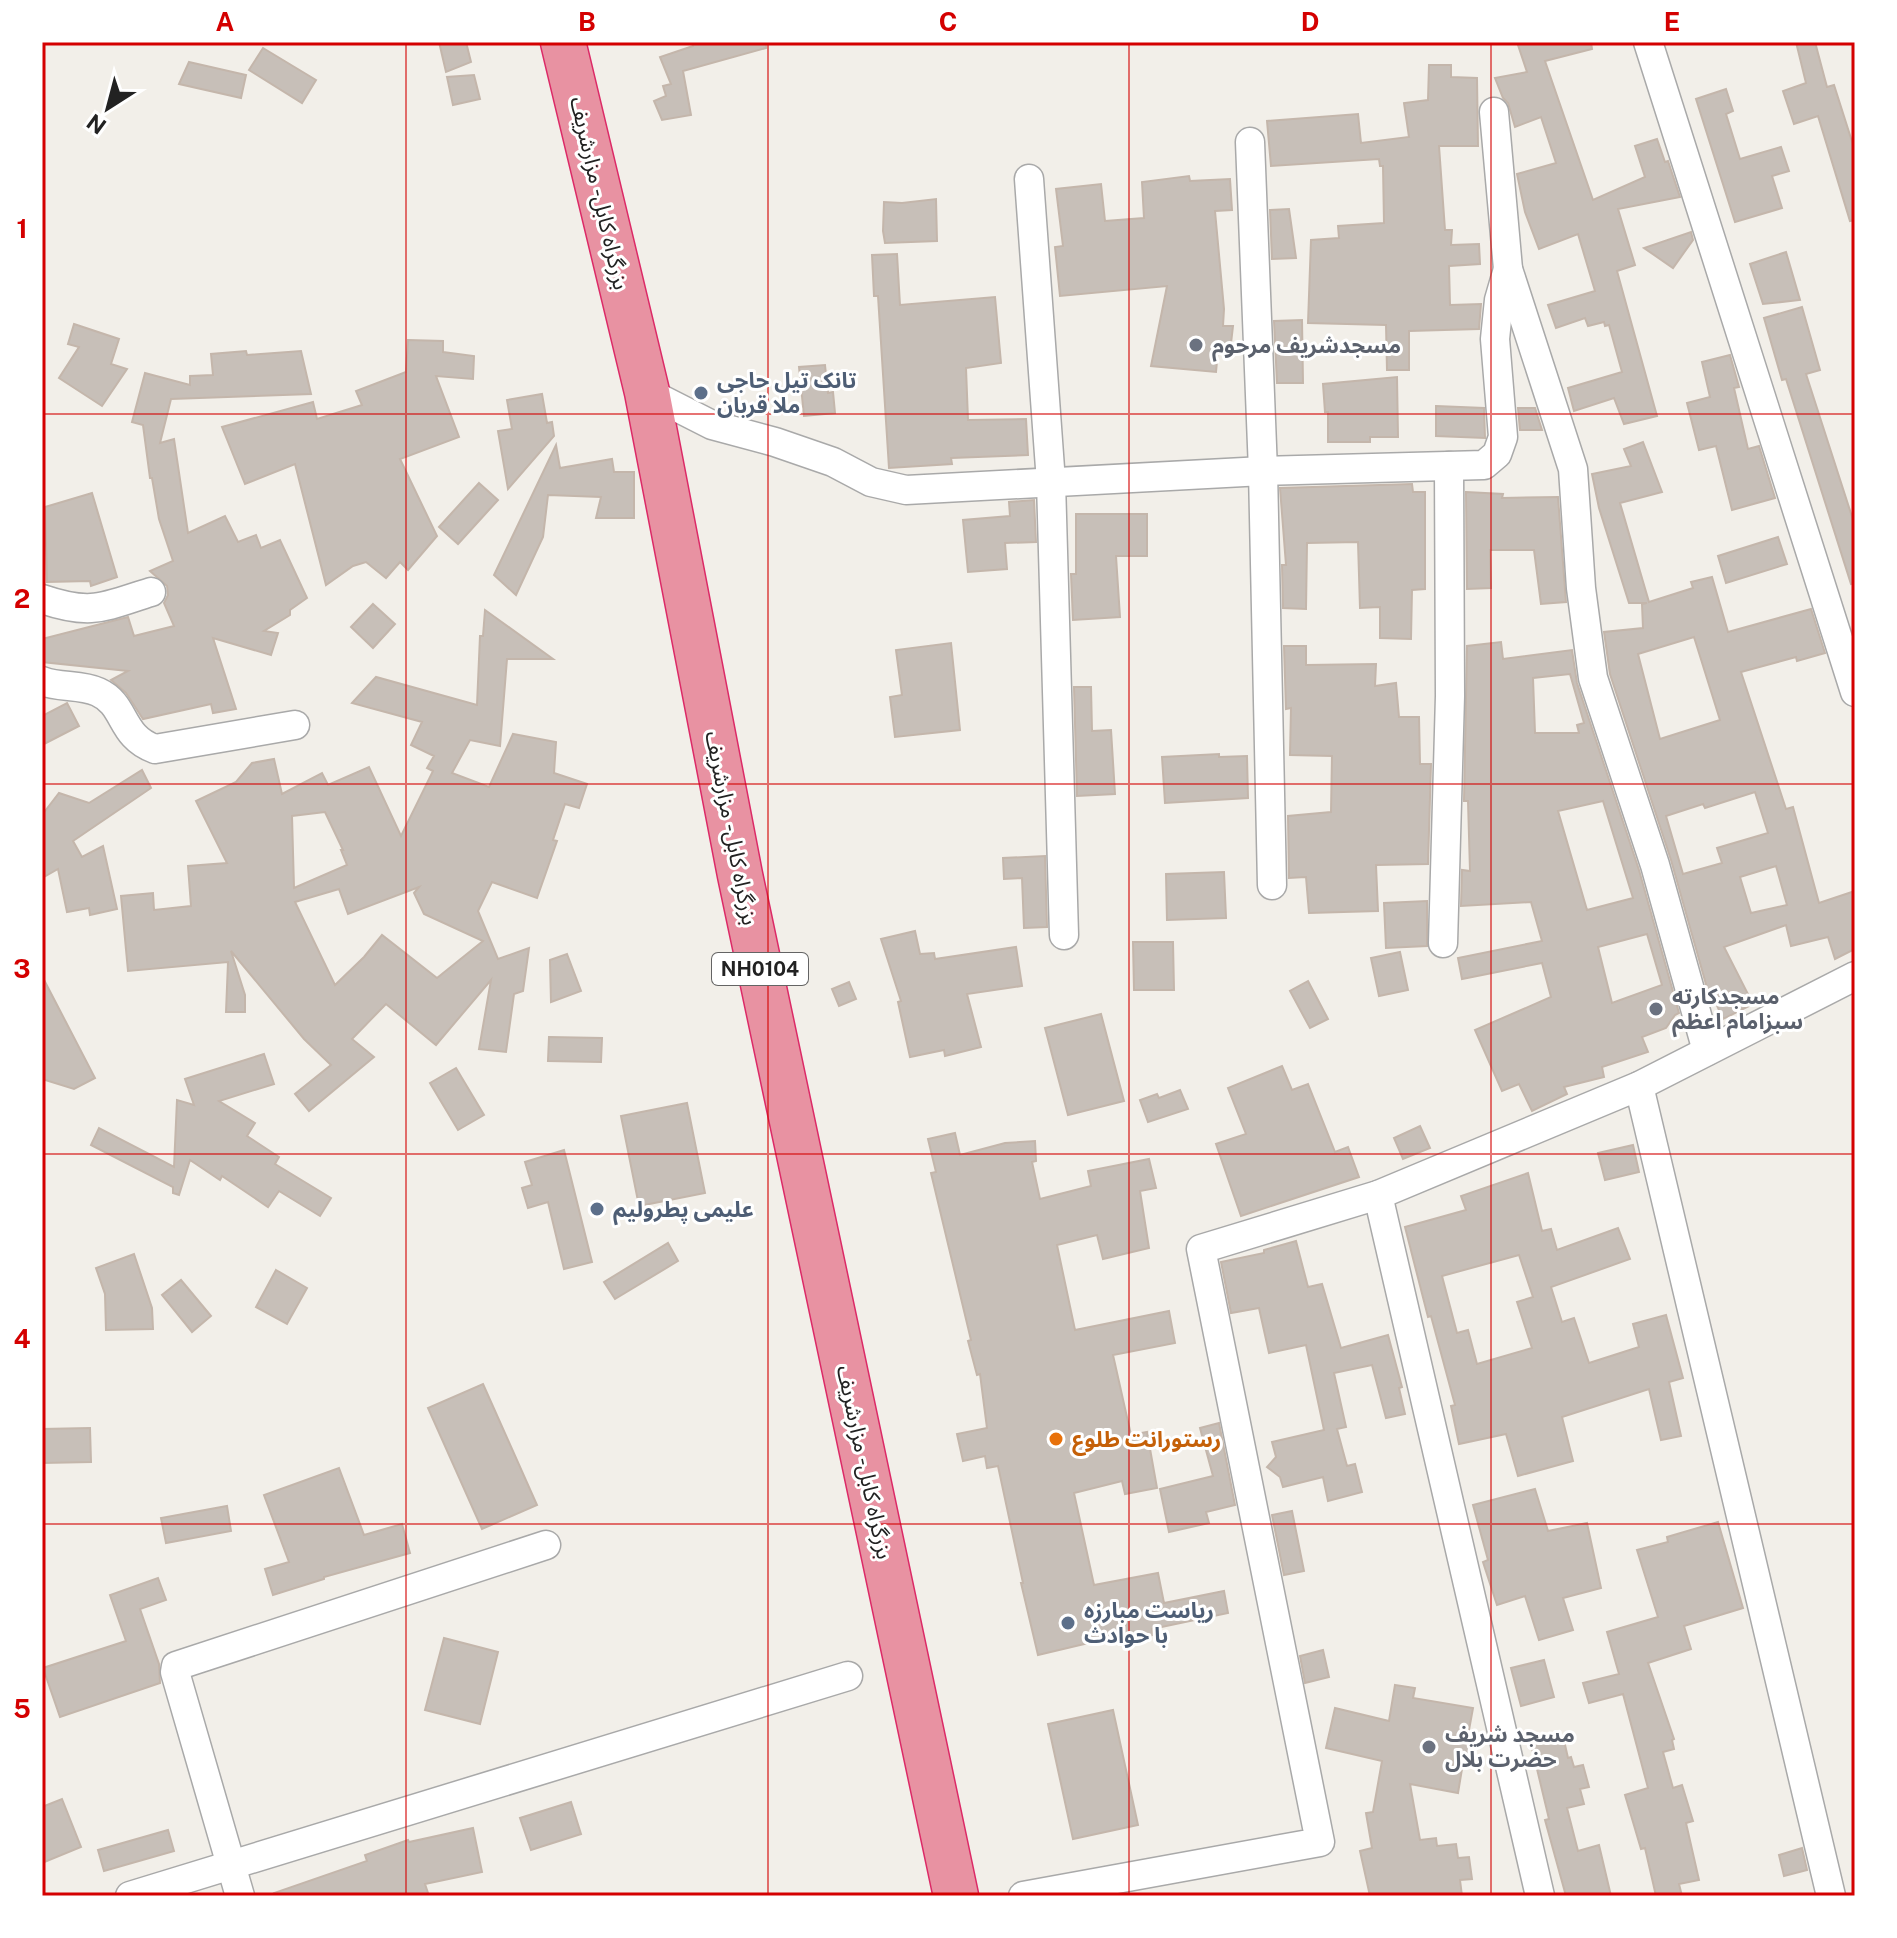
<svg xmlns="http://www.w3.org/2000/svg" width="1897" height="1938" viewBox="0 0 1897 1938" font-family="'Public Sans','Noto Sans Arabic',sans-serif">
<style>
.building{fill:#c7bfb8;stroke:#c4b6ab;stroke-width:2;fill-rule:evenodd}
.lines{fill:none;stroke-linecap:round;stroke-linejoin:round}
.street-casing{stroke:#a9a9a9;stroke-width:31}
.highway-casing{stroke:#dc2a67;stroke-width:47}
.street{stroke:#fff;stroke-width:28}
.highway{stroke:#e892a2;stroke-width:44}
.grid{fill:none;stroke:#d40000;stroke-width:2;stroke-opacity:0.55}
.worship-dot{fill:#6b7280;stroke:#fff;stroke-width:3}
.service-dot{fill:#5c6f8a;stroke:#fff;stroke-width:3}
.food-dot{fill:#e8710a;stroke:#fff;stroke-width:3}
.labels{text-anchor:middle;dominant-baseline:central;stroke-width:6;stroke-linejoin:round;paint-order:stroke}
.shield{fill:#fff;stroke:#646464;stroke-width:2}
.shield-label{font-size:20px;font-weight:bold;fill:#222}
.street-label{font-size:22px;fill:#222;stroke:#fff}
.worship-label{font-size:22px;font-weight:bold;fill:#5b616d;stroke:#fff;text-anchor:start}
.service-label{font-size:22px;font-weight:bold;fill:#4e5e75;stroke:#fff;text-anchor:start}
.food-label{font-size:22px;font-weight:bold;fill:#c56008;stroke:#fff;text-anchor:start}
.neatline{fill:none;stroke:#d40000;stroke-width:3}
.grid-label{font-size:26px;text-anchor:middle;font-weight:bold;fill:#d40000}
</style>
<rect width="100%" height="100%" fill="#f2efe9"/>
<g class="building">
<path d="M439,42H466L471,62L446,72Z"/>
<path d="M692,42H766V48L683,71L691,115L662,120L654,101L666,96L663,86L671,84L660,57L693,46Z"/>
<path d="M1517,42H1591L1592,49L1545,61L1593,200L1645,177L1635,146L1657,139L1665,162L1668,161L1680,197L1618,209L1635,265L1617,271L1657,416L1624,424L1614,398L1574,411L1568,388L1622,372L1609,325L1605,326L1604,322L1588,326L1585,318L1556,328L1548,305L1595,291L1578,234L1539,249L1525,212L1517,174L1556,163L1541,117L1515,127L1508,103L1503,98L1495,78L1527,72Z"/>
<path d="M1796,42H1815L1827,87L1834,85L1855,151V220L1850,221L1818,116L1794,124L1783,91L1806,83Z"/>
<path d="M263,48L316,80L302,103L249,70Z"/>
<path d="M189,62L246,75L241,98L179,84Z"/>
<path d="M1429,65H1451V77L1477,78L1478,146H1439L1445,230H1452L1451,245L1479,244L1480,264L1449,266L1450,305L1481,304L1479,329L1409,331V370H1387L1386,325L1308,323L1311,240L1339,238L1338,226L1384,223L1383,166H1380L1379,159L1271,166L1267,121L1358,114L1361,143L1409,137L1404,103L1428,100Z"/>
<path d="M474,75L480,99L453,105L447,77Z"/>
<path d="M1726,89L1733,111L1726,114L1740,159L1781,147L1789,171L1772,176L1782,208L1735,222L1696,99Z"/>
<path d="M1189,176L1190,181L1230,179L1232,210L1215,211L1224,309L1223,326H1233L1230,352L1218,351L1216,372L1151,366L1167,286L1060,296L1055,247L1063,246L1056,189L1101,184L1105,221L1144,218L1142,182Z"/>
<path d="M936,199L937,241L885,243L883,231L884,202L902,203Z"/>
<path d="M1289,209L1296,258L1272,259L1270,210Z"/>
<path d="M1691,232L1693,240L1673,268L1644,248Z"/>
<path d="M1786,252L1800,300L1763,304L1750,264Z"/>
<path d="M897,254L900,305L995,297L1001,363L966,368L968,420L1026,419L1028,455L951,458L952,464L889,468L878,296H874L872,255Z"/>
<path d="M1802,307L1820,370L1806,374L1855,526V583L1851,584L1786,379L1782,380L1764,318Z"/>
<path d="M1302,320L1303,383H1277L1274,321Z"/>
<path d="M74,324L119,339L111,364L127,369L102,406L59,378L79,347L68,344Z"/>
<path d="M408,340L443,341V352L474,356L473,379L436,376L459,437L400,459L437,536L408,570L400,562L386,578L366,562L353,566L326,585L295,464L245,484L222,427L313,402L317,419L362,405L356,391L406,372Z"/>
<path d="M246,351L247,355L301,351L311,394L171,399L160,443L174,439L188,533L225,516L238,542L256,535L261,548L280,540L307,598L290,610V615L264,631L278,633L271,655L213,638L236,709L213,713L211,704L143,719L126,693L111,680L128,671L42,662V639L128,617L134,636L174,626L164,603L168,595L167,586L150,571L173,561L159,519L152,478H150L143,425L132,422L145,373L190,385V376L213,375L211,354Z"/>
<path d="M1730,355L1739,387L1734,388L1748,449L1759,446L1775,498L1732,510L1716,446L1699,450L1687,403L1710,397L1702,362Z"/>
<path d="M825,365L828,393L833,392L835,413L804,416L799,367Z"/>
<path d="M1397,377L1398,437H1370V442H1328V412H1325L1323,384Z"/>
<path d="M542,394L547,423L552,422L554,436L508,489L498,431L512,429L507,400Z"/>
<path d="M1436,406L1484,408L1485,438L1436,436Z"/>
<path d="M1518,408H1535L1542,430H1520Z"/>
<path d="M1643,442L1662,492L1620,503L1649,602L1693,588L1691,582L1712,577L1728,632L1811,609L1825,653L1797,661L1796,657L1741,672L1786,809L1793,807L1819,903L1855,891V949L1835,959L1828,937L1791,946L1786,925L1724,947L1753,1004L1723,1019L1715,1001L1711,1002L1671,860L1610,674L1604,632L1643,628L1642,604L1647,603H1629L1599,508L1592,474L1631,466L1624,449ZM1694,637L1720,720L1660,739L1638,654ZM1755,792L1768,833L1717,848L1722,863L1683,874L1666,816L1703,804L1705,808ZM1776,866L1787,905L1751,913L1740,877Z"/>
<path d="M556,445L560,468L612,459L614,472H634V518H596L601,497L548,495L543,537L516,595L494,575Z"/>
<path d="M479,483L498,500L458,544L439,527Z"/>
<path d="M1412,484L1413,492H1425V589L1412,590L1411,639L1380,638V607L1360,608L1358,542L1307,543L1306,609L1283,608L1282,565H1286L1280,488Z"/>
<path d="M1466,492L1503,494L1502,498L1558,497L1566,602L1541,604L1534,550H1490L1491,588L1467,589Z"/>
<path d="M92,493L117,577L91,586L90,581L47,582L45,507Z"/>
<path d="M1034,500L1036,542L1005,543L1007,569L968,572L963,520L1010,516L1009,502Z"/>
<path d="M1076,514H1147V556H1116L1120,617L1073,620L1071,574H1076Z"/>
<path d="M1778,537L1787,564L1726,583L1718,556Z"/>
<path d="M373,604L395,624L373,648L351,627Z"/>
<path d="M485,610L553,659H507L500,746L470,740L452,773L489,787L513,734L556,742L554,773L587,784L579,808L565,804L553,840L557,841L537,898L492,882L478,911L498,959L529,948L523,991L514,994L506,1052L479,1049L491,980L436,1045L386,1004L352,1039L374,1057L309,1111L295,1094L331,1065L304,1039L231,951L245,995V1012H226L228,962L128,971L121,896L153,893L154,910L191,906L188,866L227,863L196,801L236,782L252,763L274,759L282,794L322,773L328,785L369,767L401,836L433,771L427,768L434,756L411,745L422,722L352,703L376,677L477,705L480,636H483ZM325,812L343,850H341L347,865L294,888L292,816ZM419,887L414,893L424,914L483,941L437,978L382,935L364,957L335,985L295,902L339,889L348,914Z"/>
<path d="M1501,642L1503,659L1572,650L1577,683L1639,870L1679,1013L1675,1015L1666,1028L1642,1037L1648,1052L1602,1067L1604,1077L1564,1087L1567,1094L1532,1111L1519,1084L1502,1091L1475,1030L1551,997L1542,963L1462,979L1458,958L1542,941L1531,902L1461,906L1462,870L1470,871L1468,801H1464L1467,646ZM1570,674L1584,723L1577,725L1579,733H1535L1533,678ZM1603,801L1633,898L1587,910L1558,811ZM1647,934L1662,985L1612,1003L1598,947Z"/>
<path d="M951,643L960,730L895,737L890,697L902,695L896,650Z"/>
<path d="M1284,646H1306V665L1376,664L1375,686L1396,683L1399,717H1419L1420,764H1431L1428,864L1376,865L1378,911L1309,913L1306,877L1289,878L1288,816L1331,812L1332,756L1290,755L1291,708L1286,709Z"/>
<path d="M1074,687H1091L1092,731L1111,730L1115,794L1077,796Z"/>
<path d="M67,703L79,726L42,745V716Z"/>
<path d="M1219,754V757L1247,756L1248,798L1165,803L1162,757Z"/>
<path d="M142,770L151,788L73,841L82,857L103,846L117,909L90,915L89,908L67,912L58,869L42,878V815L59,793L89,803Z"/>
<path d="M1045,856L1047,927L1024,928L1022,878L1004,879L1003,858Z"/>
<path d="M1224,872L1226,918L1167,920L1166,874Z"/>
<path d="M1427,901V946L1386,948L1384,903Z"/>
<path d="M915,931L920,954L934,953L935,959L1016,947L1022,986L967,994L981,1047L945,1056L944,1050L910,1057L898,1002L901,1001L881,939Z"/>
<path d="M1133,942H1173L1174,990H1134Z"/>
<path d="M1400,952L1408,990L1379,996L1371,958Z"/>
<path d="M567,954L581,991L551,1002L550,960Z"/>
<path d="M42,976L95,1078L74,1089L42,1079Z"/>
<path d="M1308,981L1328,1019L1310,1028L1290,991Z"/>
<path d="M849,982L856,999L839,1006L832,989Z"/>
<path d="M1101,1014L1124,1101L1068,1115L1045,1028Z"/>
<path d="M549,1037L602,1038L601,1062L548,1061Z"/>
<path d="M264,1054L274,1084L219,1101L255,1123L247,1136L279,1157L275,1164L331,1198L320,1216L279,1191L268,1207L222,1176L220,1180L190,1160L179,1195L173,1193V1187L91,1145L99,1128L174,1167L177,1100L194,1105L185,1079Z"/>
<path d="M1282,1066L1292,1090L1308,1084L1335,1152L1348,1147L1359,1177L1241,1216L1216,1144L1246,1134L1228,1088Z"/>
<path d="M456,1068L484,1115L458,1130L430,1083Z"/>
<path d="M1180,1090L1188,1109L1148,1122L1140,1100L1157,1094L1159,1098Z"/>
<path d="M687,1103L705,1193L639,1206L621,1116Z"/>
<path d="M1420,1126L1430,1148L1403,1159L1394,1138Z"/>
<path d="M955,1133L960,1155L1005,1143L1035,1141L1036,1161L1032,1162L1040,1199L1091,1186L1088,1171L1149,1159L1156,1188L1140,1191L1149,1248L1103,1259L1097,1235L1057,1245L1075,1330L1169,1311L1175,1343L1113,1355L1131,1435L1147,1432L1157,1488L1125,1494L1122,1481L1074,1493L1094,1585L1158,1573L1164,1603L1224,1591L1228,1613L1152,1629L1153,1635L1120,1642L1118,1636L1038,1655L1021,1583H1023L998,1466L987,1468L985,1456L963,1461L957,1434L987,1428L980,1374L977,1375L968,1341L971,1340L931,1173L936,1172L928,1139Z"/>
<path d="M1633,1145L1639,1172L1605,1180L1598,1153Z"/>
<path d="M564,1150L592,1262L564,1269L548,1202L528,1208L522,1188L532,1185L525,1162Z"/>
<path d="M1528,1173L1542,1231L1551,1229L1557,1250L1618,1228L1630,1259L1551,1287L1562,1322L1574,1318L1589,1363L1639,1347L1633,1324L1666,1315L1683,1378L1669,1382L1681,1436L1661,1440L1649,1389L1562,1417L1573,1461L1518,1476L1506,1434L1459,1444L1451,1406L1455,1405L1431,1316L1428,1317L1405,1227L1466,1210L1461,1196ZM1519,1255L1533,1297L1517,1302L1532,1348L1477,1364L1468,1330L1457,1333L1442,1276Z"/>
<path d="M1296,1241L1308,1287L1322,1284L1341,1348L1388,1335L1402,1387L1399,1388L1405,1414L1386,1418L1372,1365L1334,1373L1346,1427L1337,1429L1347,1466L1355,1464L1362,1492L1328,1501L1323,1477L1283,1487L1280,1477L1267,1467L1276,1457L1272,1442L1324,1430L1306,1345L1269,1353L1259,1308L1231,1313L1221,1262L1264,1253V1250Z"/>
<path d="M668,1243L678,1261L615,1299L604,1282Z"/>
<path d="M134,1254L152,1308L153,1329L106,1330L105,1294L96,1268Z"/>
<path d="M276,1270L307,1288L287,1324L256,1307Z"/>
<path d="M181,1280L211,1316L192,1332L162,1295Z"/>
<path d="M483,1384L537,1505L482,1529L428,1408Z"/>
<path d="M1219,1423L1235,1505L1206,1512L1209,1523L1169,1532L1160,1489L1213,1476L1200,1428Z"/>
<path d="M90,1428L91,1462L42,1463V1429Z"/>
<path d="M339,1468L364,1535L402,1524L410,1553L324,1577V1579L273,1595L265,1569L289,1562L264,1495Z"/>
<path d="M1535,1489L1548,1531L1587,1523L1601,1588L1563,1598L1573,1630L1539,1640L1525,1596L1497,1605L1483,1562L1488,1560L1473,1505Z"/>
<path d="M227,1506L231,1531L166,1543L161,1518Z"/>
<path d="M1292,1511L1304,1571L1284,1575L1272,1515Z"/>
<path d="M1718,1522L1743,1608L1684,1626L1691,1649L1648,1663L1674,1739L1672,1740L1674,1749L1663,1752L1673,1788L1682,1785L1693,1821L1686,1823L1699,1880L1679,1884L1682,1896H1656L1645,1848L1641,1849L1625,1795L1648,1788L1623,1694L1589,1703L1583,1683L1619,1674L1607,1632L1658,1617L1637,1550L1668,1542L1667,1537Z"/>
<path d="M158,1578L166,1600L140,1609L159,1664L160,1683L60,1717L43,1668L126,1641L110,1595Z"/>
<path d="M444,1638L498,1652L480,1724L425,1710Z"/>
<path d="M1323,1650L1329,1677L1305,1683L1300,1656Z"/>
<path d="M1544,1660L1554,1697L1521,1706L1511,1668Z"/>
<path d="M1395,1685L1415,1688L1413,1698L1473,1708L1467,1741L1474,1742L1470,1764L1463,1763L1458,1793L1410,1784L1420,1840L1436,1838L1437,1846L1456,1844L1458,1858L1469,1857L1472,1879L1460,1880L1462,1896H1370L1360,1851L1372,1848L1366,1813L1373,1812L1382,1761L1326,1748L1335,1708L1389,1721Z"/>
<path d="M1113,1710L1138,1825L1073,1839L1048,1724Z"/>
<path d="M1563,1736L1568,1758L1571,1757L1574,1767L1583,1765L1589,1787L1580,1789L1584,1804L1567,1808L1578,1851L1599,1845L1611,1896H1566L1545,1820L1549,1819L1531,1744Z"/>
<path d="M62,1799L81,1847L42,1863V1807Z"/>
<path d="M571,1802L581,1834L531,1850L520,1818Z"/>
<path d="M473,1828L482,1872L425,1884L429,1896H275L274,1893L367,1861L365,1855L408,1840L409,1842Z"/>
<path d="M168,1830L174,1851L104,1871L98,1850Z"/>
<path d="M1802,1848L1807,1870L1784,1876L1779,1855Z"/>
</g>
<g class="lines">
<defs>
<g id="street">
<path d="M1648,42L1855,692"/>
<path d="M1494,112L1508,269L1573,469L1581,588L1593,678L1655,865L1707,1051"/>
<path d="M1250,142L1263,471L1272,885"/>
<path d="M1029,179L1051,482L1064,935"/>
<path d="M647,392L712,425L775,442L833,462L871,482L906,490L1263,471L1484,465L1497,454L1503,437L1495,339L1499,300L1508,269"/>
<path d="M42,599C92,616 103,607 151,592"/>
<path d="M42,681C59,688 81,684 98,692C127,705 119,736 155,749L295,725"/>
<path d="M1443,943L1450,696L1449,466"/>
<path d="M1639,1086L1831,1896"/>
<path d="M1378,1195L1540,1896"/>
<path d="M130,1896L848,1676"/>
<path d="M240,1896L175,1672L176,1666L546,1545"/>
<path d="M1023,1896L1320,1842L1201,1249L1378,1195L1639,1086L1855,976"/>
</g>
<path id="highway" d="M563,42L647,392L740,875L956,1896"/>
</defs>
<use href="#street" class="street-casing"/>
<use href="#highway" class="highway-casing"/>
<use href="#street" class="street"/>
<use href="#highway" class="highway"/>
</g>
<path class="grid" d="M406,42V1896M768,42V1896M1129,42V1896M1491,42V1896M42,414H1855M42,784H1855M42,1154H1855M42,1524H1855"/>
<g class="worship-dot">
<circle cx="1196" cy="345" r="8"/>
<circle cx="1656" cy="1009" r="8"/>
<circle cx="1429" cy="1747" r="8"/>
</g>
<g class="service-dot">
<circle cx="701" cy="393" r="8"/>
<circle cx="597" cy="1209" r="8"/>
<circle cx="1068" cy="1623" r="8"/>
</g>
<circle class="food-dot" cx="1056" cy="1439" r="8"/>
<g class="labels">
<rect class="shield" x="712" y="953" width="96" height="32" rx="6"/>
<g class="shield-label">
<text x="760" y="969">NH0104</text>
</g>
<g class="street-label">
<text transform="translate(600 193) rotate(77)">بزرگراه کابل - مزارشریف</text>
<text transform="translate(732 828) rotate(79)">بزرگراه کابل - مزارشریف</text>
<text transform="translate(865 1462) rotate(78)">بزرگراه کابل - مزارشریف</text>
</g>
<g class="worship-label">
<text x="1212" y="345">مسجدشریف مرحوم</text>
<text x="1672" y="996">مسجدکارته<tspan x="1672" dy="25">سبزامام اعظم</tspan></text>
<text x="1445" y="1734">مسجد شریف<tspan x="1445" dy="25">حضرت بلال</tspan></text>
</g>
<g class="service-label">
<text x="717" y="380">تانک تیل حاجی<tspan x="717" dy="25">ملا قربان</tspan></text>
<text x="613" y="1209">علیمی پطرولیم</text>
<text x="1084" y="1610">ریاست مبارزه<tspan x="1084" dy="25">با حوادث</tspan></text>
</g>
<g class="food-label">
<text x="1072" y="1439">رستورانت طلوع</text>
</g>
</g>
<rect width="1897" height="1938" fill="none" stroke="#ffffff" stroke-width="88"/>
<g transform="translate(108 108) rotate(216)" stroke="#ffffff" stroke-width="6" paint-order="stroke">
<path d="M0-6L14 30L0 20L-14 30Z" fill="#222222"/>
<text y="-12" font-size="22" font-weight="bold" text-anchor="middle" fill="#222222">N</text>
</g>
<rect x="44" y="44" width="1809" height="1850" class="neatline"/>
<g class="grid-label">
<text x="225" y="31">A</text>
<text x="587" y="31">B</text>
<text x="948" y="31">C</text>
<text x="1310" y="31">D</text>
<text x="1672" y="31">E</text>
<text x="22" y="238">1</text>
<text x="22" y="608">2</text>
<text x="22" y="978">3</text>
<text x="22" y="1348">4</text>
<text x="22" y="1718">5</text>
</g>
</svg>
